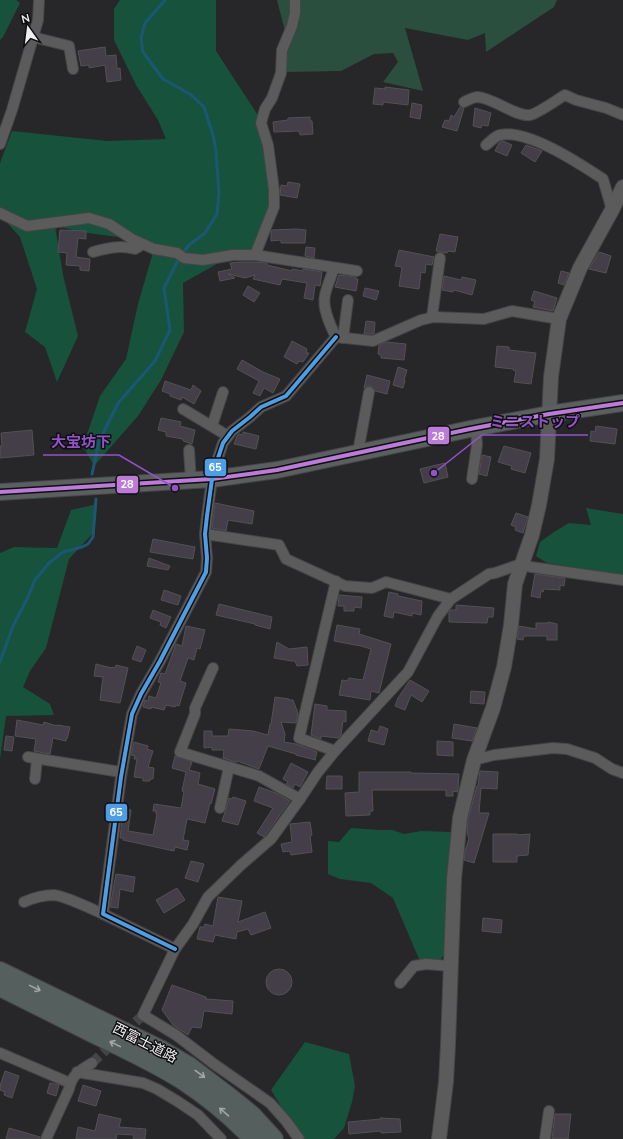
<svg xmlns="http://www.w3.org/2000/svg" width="623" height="1139" viewBox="0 0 623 1139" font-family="'Nunito Sans','Noto Sans JP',sans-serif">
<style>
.green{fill:#2b4f3e}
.forest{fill:#17533c}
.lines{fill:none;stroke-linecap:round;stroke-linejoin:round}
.stream{stroke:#1c5674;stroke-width:3}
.building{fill:#433e48;stroke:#525153}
.street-tunnel{stroke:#454446;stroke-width:10;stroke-dasharray:10 5;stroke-linecap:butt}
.street-casing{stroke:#454446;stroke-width:12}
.secondary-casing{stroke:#454446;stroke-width:16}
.primary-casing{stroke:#454446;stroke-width:18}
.highway-casing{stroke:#454446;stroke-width:20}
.street{stroke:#5c5b5c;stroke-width:10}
.secondary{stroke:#5c5b5c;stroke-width:14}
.primary{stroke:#59605e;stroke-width:16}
.highway{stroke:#555f5e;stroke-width:18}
.bus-1-casing{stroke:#0f0e10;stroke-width:7}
.bus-2-casing{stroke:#0f0e10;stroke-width:7}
.bus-1{stroke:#bd7bd9;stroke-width:4}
.bus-2{stroke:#4d9ee5;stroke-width:4}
.oneway{stroke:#a2a6a8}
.labels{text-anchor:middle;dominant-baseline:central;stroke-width:3;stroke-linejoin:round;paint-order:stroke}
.street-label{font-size:14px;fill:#f0eef1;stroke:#0f0e10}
.leader{fill:none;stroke:#9253c9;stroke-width:1.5}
.callout-dot{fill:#9253c9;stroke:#0f0e10;stroke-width:1.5}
.callout-label{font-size:15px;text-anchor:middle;font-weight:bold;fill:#9253c9;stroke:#0f0e10;stroke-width:3;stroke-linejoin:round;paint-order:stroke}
.line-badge{stroke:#0f0e10;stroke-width:1.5}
.badge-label{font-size:11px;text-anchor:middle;font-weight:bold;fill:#fff}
</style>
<rect width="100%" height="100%" fill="#272628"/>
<path class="green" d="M277,0H557L554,7L486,52L485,33L468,40L405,28L423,91L383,82L398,62L393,53L374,54L341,71L286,72V35Z"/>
<g class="forest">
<path d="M0,0H16L20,3L3,37L0,40Z"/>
<path d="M120,0H216V51L263,123L274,200L255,252L236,253L183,283L184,332L161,380L138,416L94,466L83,446L100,396L126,359L138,304L154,249L132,239L88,233L55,226L63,275L78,336L57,382L45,347L25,332L37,289L20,237L0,215V163L12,131L107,141L166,139L158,120L136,85L114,40V9Z"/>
<path d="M97,504L94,532L69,559L46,648L30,671L23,687L50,704L54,715L6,716L0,759V553L14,547L57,548L71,510Z"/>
<path d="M586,508L623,514V575L547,563L536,556L540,542L554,532L569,523L591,525Z"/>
<path d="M351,828L380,830H392L404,834L421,831L451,832L448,868L445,952L441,959H419L393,898L371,883L340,879L328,874V841L339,842Z"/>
<path d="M305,1042L349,1054L355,1086L352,1102L344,1128L334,1139H301L271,1090Z"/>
</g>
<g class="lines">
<g class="stream">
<path d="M92,474L99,442L109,421L119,402L155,361L170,330L164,288L178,260L189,245L205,233L217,214L219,193L216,151L213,135L204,107L190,94L163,79L143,52L141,38L145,23L165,0"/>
<path d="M0,662L13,626L27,599L35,580L49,563L63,552L82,547L88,544L93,537L96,499"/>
</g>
</g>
<g class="building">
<path d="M105,47L106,56L116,55L117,69L120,68L121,80L107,82L105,65L89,68V65L81,66L78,51Z"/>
<path d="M385,87L409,90L408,105L383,102V105L373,104L375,88L385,89Z"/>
<path d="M412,103L422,105L420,119L410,117Z"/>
<path d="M460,107L464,108L457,131L442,127L445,120L449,121L451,115L454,117Z"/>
<path d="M475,108L491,113L488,126L482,125L481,128L473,126Z"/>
<path d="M310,117V121H312L313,134L300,135L299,131L274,132L273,122L288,120V118Z"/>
<path d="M503,141L512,145L507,156L495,151L499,143Z"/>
<path d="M526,145L542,151L535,162L521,153Z"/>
<path d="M288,182L300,184L297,198L280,195L281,185L287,186Z"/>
<path d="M296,229L306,230L305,243H281V240L271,241V233L272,230Z"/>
<path d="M60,230L86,231V239L78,238L76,257L90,259L89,271L80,270V266L66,265L67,253L58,252Z"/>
<path d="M440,234L458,237L455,252L448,251L447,253L436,251Z"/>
<path d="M306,247L315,248L314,258L305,256Z"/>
<path d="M399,250L434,257L432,265L426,264L425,273L421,272L419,289L399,286L402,267L395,266Z"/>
<path d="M599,252L611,256L606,273L589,269Z"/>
<path d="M239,262H254L267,263V265L292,271V269L303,271V269L322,272L320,286L315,285L313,300L304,298L307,283L282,279L280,285L253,279L255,275L245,278L228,274L235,278L220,281L218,272L232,269L230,263Z"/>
<path d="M561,271L569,273L564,285L558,283Z"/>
<path d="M339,275L356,277L355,279H358L356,291L335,287Z"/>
<path d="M444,276L461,280L462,277L476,280L472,295L454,290L453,292L442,290Z"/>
<path d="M248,286L260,293L254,302L243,295Z"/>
<path d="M365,288L379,291L376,300L363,296Z"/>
<path d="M534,291L557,298L553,311L533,307L535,302L531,300Z"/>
<path d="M366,321L375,322L374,334H364Z"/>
<path d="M292,341L307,349L306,353H309L303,362L299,361L297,364L284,357Z"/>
<path d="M386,342L406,344L404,360L381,358V355L378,354L379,345Z"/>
<path d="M497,346L509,347V350L536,353L531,384L514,382L516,371L513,370V369L495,367Z"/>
<path d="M242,360L263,372L280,379L273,393L264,388L260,396L253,393L259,381L237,369Z"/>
<path d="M398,367L407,370L404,380L405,381L403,388L393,385Z"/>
<path d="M367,375L390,381L387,394L375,391L373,387L371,386H367L364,388Z"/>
<path d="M165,381L191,390L193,385L201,391L194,404L182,397L181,400L170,396V394L162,391Z"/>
<path d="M161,418L181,422L180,426L195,430L192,444L183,441V439L166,436V432L158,430Z"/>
<path d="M596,426L617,429L615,444L590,441L591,431L595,432Z"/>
<path d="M32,430L34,455L0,458V446H2L1,433Z"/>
<path d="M243,432L259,436L256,449L234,444L237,436L239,434L243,435Z"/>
<path d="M504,446L531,453L525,473L511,469L512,466L498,462Z"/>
<path d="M482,455L491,457L487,476L479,474Z"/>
<path d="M445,463L448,477L424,483L420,469Z"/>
<path d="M215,503L254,511L252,524L228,520L226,531L212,528Z"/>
<path d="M516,513L528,517L523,533L515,530L516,527L511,525Z"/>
<path d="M153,539L195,547L193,559L150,552Z"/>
<path d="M149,558L170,566L168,570L147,566Z"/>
<path d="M535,574L565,578L564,586L560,585V590L544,589L543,592L541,591L540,598L531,596Z"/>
<path d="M164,590L181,596L178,605L161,600Z"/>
<path d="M389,592L398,594V596L422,601L421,615L412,613V616L394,612L393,618L384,616Z"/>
<path d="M339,595L362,597L361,608L354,607V611H344V606H338Z"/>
<path d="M219,604L272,617L270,629L255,625V624L216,615Z"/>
<path d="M456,605L494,608L493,617H488L487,623L449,622V612L451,610H456Z"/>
<path d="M153,610L171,617L166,628L160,625L161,622L150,618Z"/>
<path d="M548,622L557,624V640H547V636H524L523,640L517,639L519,626L536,629V623H548Z"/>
<path d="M337,625L360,629L359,634L391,644L379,693L371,691L370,700L339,695L342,680L347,681L349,678L363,680L371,649L361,646L334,641Z"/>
<path d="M186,626L205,630L200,649L197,648L194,660L188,658L180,681L186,683L179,706L176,705L175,707L166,705L164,710L151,707V709L143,707L145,700L148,701L149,696L156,698L161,683L158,682L161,673L165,674L176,644L182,646Z"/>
<path d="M277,642L289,649L307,647L308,665L297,666L295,661H292L274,658Z"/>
<path d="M137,646L146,650L141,662L132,659Z"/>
<path d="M96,664L112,668V667L115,668L116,665L128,668L120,703L100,700L103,677L94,676Z"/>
<path d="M410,680L429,691L422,702L411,695L405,710L395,706L398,698Z"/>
<path d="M471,691L485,692L484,704L470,703Z"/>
<path d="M275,697L289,699V700H293L298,713L296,723L281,722L285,734L284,742L296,744L317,752L315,759L316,760L296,755V754L268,746L259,769L237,761V762H235L223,758L224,750H212V747L204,748V731H212V736H228L229,729L253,731L268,735L270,724H271Z"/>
<path d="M315,704L327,706V710L346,711V722L343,721L341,735L338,738L321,736V739L311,735Z"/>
<path d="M17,720L43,725L44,722L57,726V725L70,727L67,739H66V741L53,738L50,754L34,751L36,739L15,736Z"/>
<path d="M454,724L477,728L472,741L452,738Z"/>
<path d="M380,726L388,729L384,745L368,741L371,730L378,732Z"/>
<path d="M6,736L14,737L12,751L4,750Z"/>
<path d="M437,741L453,742V756L437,755Z"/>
<path d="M134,742L148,746L147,749L153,751L148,767L154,768L153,779H150V781H143V778L134,777L137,759H134L135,756L131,755Z"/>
<path d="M175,756L192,762L189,770L200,773L198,784L215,789L211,804L210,803L205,823L187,819L183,840L189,841L187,850L175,847L174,851L123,840L124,838H120L123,813H124L125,809L131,810L128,831L153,835L157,814H156V811H153L154,804L181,808L184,792L182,791L186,772L172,768Z"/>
<path d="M291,763L308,772L300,787L295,784L293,788L286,784L288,782L283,779Z"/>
<path d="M480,771L498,772L497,789L481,788L479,813H489L474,863L464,860L465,851L469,839L467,832L468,819L477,786H478Z"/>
<path d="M359,772H411V773L459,774L458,788V792L453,791V796H446V790H372L373,811H370V815L346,816L345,793L359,792Z"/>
<path d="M327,776H342V789H326Z"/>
<path d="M259,787L276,793L290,801L264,837L257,833L273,808L254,801Z"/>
<path d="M233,797L246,801L238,825L222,821L226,809L229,798L232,799Z"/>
<path d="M310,822L312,835L310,836L312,852L291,855L290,851L283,852L281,844L292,842L290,824Z"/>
<path d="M493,834H517V835L530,834L528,855L517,856V862H493Z"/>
<path d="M191,861L204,864L198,882L185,878Z"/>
<path d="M116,874L135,877L133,892L120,889L118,908L110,907Z"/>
<path d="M177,888L185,900L164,913L156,900Z"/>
<path d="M218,897L242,901L238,922L265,912L271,928L251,935L248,929L237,932L236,939L215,935L213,942L197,939L200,927H204L205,924L213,926Z"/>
<path d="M483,918L502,920L501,933L482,931Z"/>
<circle cx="279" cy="982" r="13"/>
<path d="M172,985L206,997V999L233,1001L232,1014L204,1011L201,1028L192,1027L188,1035L173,1025L162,1010Z"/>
<path d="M5,1071L19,1076L12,1098L4,1095L5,1092L0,1090V1086Z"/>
<path d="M50,1083L59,1085L56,1096L47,1093Z"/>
<path d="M83,1085L101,1091L96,1106L78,1101Z"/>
<path d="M99,1114L121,1119L119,1127L146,1129L145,1139H133L134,1135L117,1134L116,1139H76L78,1127L95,1131Z"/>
<path d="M555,1114H571L568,1139H552Z"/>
<path d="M380,1118L400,1119L401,1132L381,1133V1131L349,1134L348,1122L381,1119Z"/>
<path d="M9,1128L40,1137V1139H6Z"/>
</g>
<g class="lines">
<path class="street-tunnel" d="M92,1063L143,1015"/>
<defs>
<g id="street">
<path d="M33,37L69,46L73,69"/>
<path d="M464,102C468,100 473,97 478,97C493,98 516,117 530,115C537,114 558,99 565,95L576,100L606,108L623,115"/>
<path d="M0,144L12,110L38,20L39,0"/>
<path d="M486,145C490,142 495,136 500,135C528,129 580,164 603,179L612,210"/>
<path d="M0,213L27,226L89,218L109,224L132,239L154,249L177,253L184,258L203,260L233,255H255L357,271"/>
<path d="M93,252C107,248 120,245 135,249L143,244"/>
<path d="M255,255L274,207V190L268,145L261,123L265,109L272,98L281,73L282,50L292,26L295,13V0"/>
<path d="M334,268C331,277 327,286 325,295C322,308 330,325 336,337"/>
<path d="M432,317L440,258"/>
<path d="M336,337L373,341L421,320L434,317L484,319L512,311L559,319"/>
<path d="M343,338L348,300"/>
<path d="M183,409L228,436"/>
<path d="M212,426L223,392"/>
<path d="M189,450L191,481"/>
<path d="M358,452L369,392"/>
<path d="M472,479L477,445L476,428"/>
<path d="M205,534L279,545L286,559L345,586L372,588L386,582L451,599"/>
<path d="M213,668L195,708V714L180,752L259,776L300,799"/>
<path d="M335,751L299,738L336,581"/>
<path d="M28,757L121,772"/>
<path d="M474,760L494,755L553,748L567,749L595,758L612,769L623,773"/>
<path d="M35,779L37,759"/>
<path d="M220,808L229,767"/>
<path d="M24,902C33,898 43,895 54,895C65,896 92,909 103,914"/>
<path d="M175,949L103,914L121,777L132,714L141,694L160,661L206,572L207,558L205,534L207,516L212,479L218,458L223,443L232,431L250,417L261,407L286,396L336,337"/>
<path d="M400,983L414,966L426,964L450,966"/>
<path d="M0,1053L70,1083"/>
<path d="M77,1072L143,1083L157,1089L177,1101L198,1115L221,1139"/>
<path d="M46,1139L69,1089C72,1074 81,1070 92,1063"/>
<path d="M299,1139L286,1121L270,1103L214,1064L176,1035L143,1015L175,949L193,924L208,897L241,865L271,839L300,799L318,772L335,751L408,672L438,616L451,599L489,574L495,573L521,564L531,567L623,580"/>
<path d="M545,1139L549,1111"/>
</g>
<path id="secondary" d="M439,1139L446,1082L448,1045L454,879L460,818L474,760L493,708L504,667L511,625L515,584L532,535L539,505L547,459L551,377L559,319L580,268L612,210L623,187"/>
<path id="primary" d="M0,492L212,479L277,470L470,429L549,414L623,403"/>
<g id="highway">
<path d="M0,971L160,1049L189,1066L231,1098L252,1115L274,1139"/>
<path d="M0,987C32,1003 64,1019 96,1035C125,1049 155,1063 182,1080C208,1097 232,1117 253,1139"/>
</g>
</defs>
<use href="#street" class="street-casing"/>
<use href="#secondary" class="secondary-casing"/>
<use href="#primary" class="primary-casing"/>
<use href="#highway" class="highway-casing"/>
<use href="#street" class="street"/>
<use href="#secondary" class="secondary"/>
<use href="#primary" class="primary"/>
<use href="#highway" class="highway"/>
<defs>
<path id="bus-1" d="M0,492L212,479L277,470L470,429L549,414L623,403"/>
<path id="bus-2" d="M175,949L103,914L121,777L132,714L141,694L160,661L206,572L207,558L205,534L207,516L212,479L218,458L223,443L232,431L250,417L261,407L286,396L336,337"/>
</defs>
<use href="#bus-1" class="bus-1-casing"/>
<use href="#bus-2" class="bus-2-casing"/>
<use href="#bus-1" class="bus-1"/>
<use href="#bus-2" class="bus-2"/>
</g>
<defs><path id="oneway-shaft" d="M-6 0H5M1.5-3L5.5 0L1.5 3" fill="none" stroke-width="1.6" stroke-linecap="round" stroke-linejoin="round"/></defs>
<g class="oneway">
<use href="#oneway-shaft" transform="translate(35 988) rotate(26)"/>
<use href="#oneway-shaft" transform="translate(115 1044) rotate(-154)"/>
<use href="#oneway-shaft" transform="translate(200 1074) rotate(36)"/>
<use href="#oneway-shaft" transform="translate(224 1112) rotate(-139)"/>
</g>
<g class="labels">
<g class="street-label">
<text transform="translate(145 1043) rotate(27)">西富士道路</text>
</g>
</g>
<path class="leader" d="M434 473L482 435H588M175 488L119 455H43"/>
<g class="callout-dot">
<circle cx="434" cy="473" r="4"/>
<circle cx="175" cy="488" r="4"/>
</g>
<g class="callout-label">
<text x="535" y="427">ミニストップ</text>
<text x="81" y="447">大宝坊下</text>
</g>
<g class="line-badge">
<rect x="427" y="426" width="23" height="19" rx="4" fill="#bd7bd9"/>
<rect x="204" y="458" width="23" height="19" rx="4" fill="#4d9ee5"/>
<rect x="116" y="475" width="23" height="19" rx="4" fill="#bd7bd9"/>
<rect x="105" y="803" width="23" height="19" rx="4" fill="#4d9ee5"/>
</g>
<g class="badge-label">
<text x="438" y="440">28</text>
<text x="215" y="471">65</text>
<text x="127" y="488">28</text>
<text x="116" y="816">65</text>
</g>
<g transform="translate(28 28) rotate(346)" stroke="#0f0e10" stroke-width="3" paint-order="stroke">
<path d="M0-3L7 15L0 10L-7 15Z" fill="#f0eef1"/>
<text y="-6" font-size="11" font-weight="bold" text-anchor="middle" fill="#f0eef1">N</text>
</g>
</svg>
